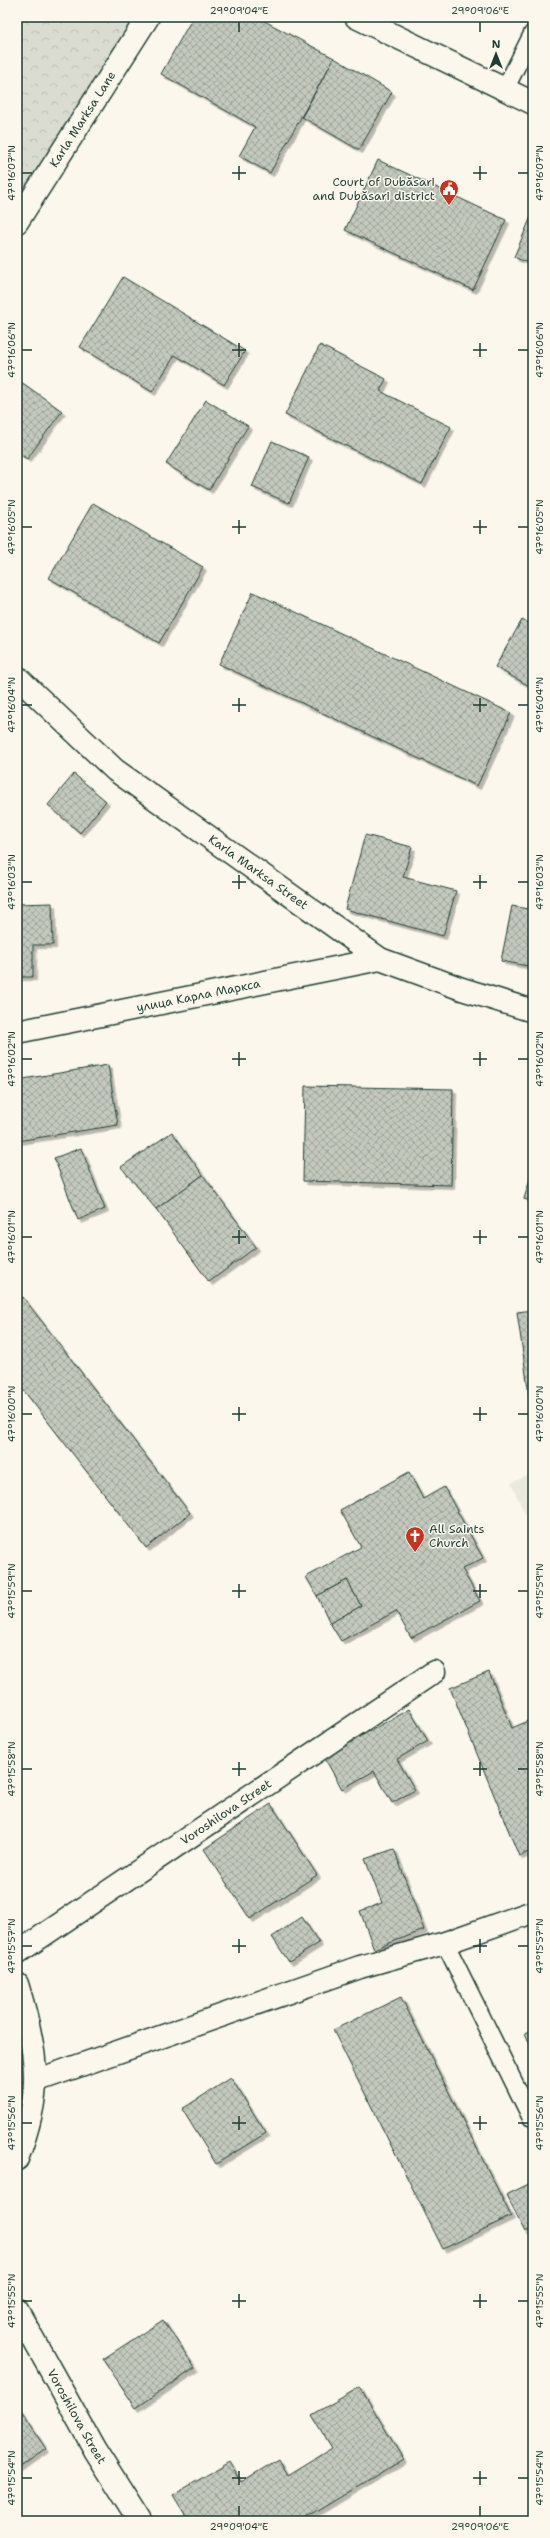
<svg xmlns="http://www.w3.org/2000/svg" width="550" height="2538" viewBox="0 0 550 2538" font-family="'Shantell Sans',sans-serif">
<style>
.built{fill:#eae9de}
.park{fill:url(#park-crowns);stroke:#7d8c82}
.building{fill:url(#building-cross-hatch);stroke:#1f3d34;filter:url(#shadow)}
.lines{fill:none;stroke-linecap:round;stroke-linejoin:round}
.service-casing{stroke:#1f3d34;stroke-width:20}
.minor-casing{stroke:#1f3d34;stroke-width:25}
.tertiary-casing{stroke:#1f3d34;stroke-width:25}
.service{stroke:#fbf7ec;stroke-width:17}
.minor{stroke:#fbf7ec;stroke-width:22}
.tertiary{stroke:#fbf7ec;stroke-width:22}
.ticks{fill:none;stroke:#1f3d34;stroke-width:1.5}
.labels{text-anchor:middle;dominant-baseline:central;stroke-width:3;stroke-linejoin:round;paint-order:stroke}
.street-label{font-size:12px;fill:#1f3d34;stroke:#fbf7ec}
.poi-label{font-size:12px;fill:#1f3d34;stroke:#fbf7ec;text-anchor:end}
.neatline{fill:none;stroke:#1f3d34;stroke-width:1.5}
.ticks-label{font-size:10px;text-anchor:middle;fill:#1f3d34}
</style>
<defs>
<pattern id="park-crowns" width="20" height="18" patternUnits="userSpaceOnUse"><rect width="20" height="18" fill="#dbdcd1"/><path d="M2 6a3 3 0 1 1 6 0M12 15a3 3 0 1 1 6 0" fill="none" stroke="#bcbeb4"/></pattern>
<pattern id="building-cross-hatch" width="8" height="8" patternUnits="userSpaceOnUse"><rect width="8" height="8" fill="#c4c9be"/><path d="M0 0l8 8M0 8l8-8" fill="none" stroke="#9fa49b"/></pattern>
<filter id="shadow"><feDropShadow dx="3.5" dy="3.5" stdDeviation="0" flood-color="#0004"/></filter>
</defs>
<rect width="100%" height="100%" fill="#fbf7ec"/>
<filter id="ink" filterUnits="userSpaceOnUse"><feTurbulence type="fractalNoise" baseFrequency=".025" numOctaves="2"/><feDisplacementMap in="SourceGraphic" scale="8" xChannelSelector="R" yChannelSelector="G"/><feConvolveMatrix kernelMatrix="1 2 1 2 8 2 1 2 1" color-interpolation-filters="sRGB"/></filter>
<g filter="url(#ink)">
<path class="built" d="M533,1473V1532L511,1483Z"/>
<path class="park" d="M17,17H142L17,207Z"/>
<g class="building">
<path d="M193,17H257L334,58L270,173L239,156L255,127L161,74Z"/>
<path d="M334,58L392,92L359,150L302,117Z"/>
<path d="M378,160L506,220L473,290L345,230Z"/>
<path d="M533,212V265L514,257Z"/>
<path d="M123,277L245,351L224,385L175,355L152,392L80,347Z"/>
<path d="M320,345L386,379L380,391L451,427L422,484L285,415Z"/>
<path d="M17,379L62,411L27,459L17,452Z"/>
<path d="M206,400L248,426L209,490L166,464Z"/>
<path d="M272,441L309,457L289,503L252,487Z"/>
<path d="M93,503L203,567L159,643L49,578Z"/>
<path d="M253,592L511,713L477,786L219,664Z"/>
<path d="M522,620L533,626V688L495,667Z"/>
<path d="M74,774L106,801L80,833L48,805Z"/>
<path d="M365,835L412,847L403,877L456,891L443,936L345,909Z"/>
<path d="M52,903L53,945H33V977H17V904Z"/>
<path d="M512,906L533,910V967L501,961Z"/>
<path d="M108,1065L118,1125L17,1141V1080Z"/>
<path d="M305,1086L453,1089L451,1185L303,1181Z"/>
<path d="M172,1132L203,1175L156,1209L121,1167Z"/>
<path d="M81,1148L105,1209L78,1220L54,1158Z"/>
<path d="M533,1169V1202L524,1199Z"/>
<path d="M203,1175L256,1247L209,1282L156,1209Z"/>
<path d="M23,1297L190,1513L146,1548L17,1382V1302Z"/>
<path d="M533,1310V1395H529L517,1312Z"/>
<path d="M409,1472L423,1499L444,1487L483,1558L462,1569L480,1601L411,1638L396,1611L341,1641L330,1623L361,1606L347,1580L317,1596L306,1577L361,1547L340,1510Z"/>
<path d="M347,1580L361,1606L330,1623L317,1596Z"/>
<path d="M489,1672L512,1728L528,1721L533,1733V1850L519,1856L450,1688Z"/>
<path d="M409,1709L428,1741L397,1759L415,1790L392,1803L374,1771L342,1789L324,1757Z"/>
<path d="M271,1804L317,1875L250,1919L204,1849Z"/>
<path d="M394,1849L424,1930L374,1949L360,1911L382,1903L365,1859Z"/>
<path d="M302,1917L319,1943L289,1962L272,1937Z"/>
<path d="M401,1997L511,2216L443,2249L333,2030Z"/>
<path d="M533,2030V2051L525,2033Z"/>
<path d="M231,2078L266,2133L216,2164L182,2109Z"/>
<path d="M533,2182V2228L525,2232L506,2195Z"/>
<path d="M163,2320L195,2368L136,2408L103,2359Z"/>
<path d="M360,2387L403,2459L301,2521H189L173,2495L229,2462L241,2482L279,2459L288,2475L332,2448L312,2415Z"/>
<path d="M17,2405L46,2449L17,2469Z"/>
</g>
<g class="lines">
<defs>
<g id="service">
<path d="M505,89L533,33"/>
<path d="M445,1943L531,2117"/>
</g>
<g id="minor">
<path id="s1" d="M17,222L148,17"/>
<path id="s2" d="M17,677L115,770L380,959L462,989L533,1011"/>
<path id="s3" d="M17,1032L380,959"/>
<path id="s4" d="M17,1953L434,1672"/>
<path d="M17,1984C26,2013 36,2050 35,2081C35,2107 26,2135 17,2159"/>
<path d="M35,2081L360,1967L445,1943L527,1914"/>
<path id="s5" d="M17,2310L95,2450L140,2521"/>
</g>
<path id="tertiary" d="M356,17L533,103"/>
</defs>
<use href="#service" class="service-casing"/>
<use href="#minor" class="minor-casing"/>
<use href="#tertiary" class="tertiary-casing"/>
<use href="#service" class="service"/>
<use href="#minor" class="minor"/>
<use href="#tertiary" class="tertiary"/>
</g>
</g>
<path class="ticks" d="M239,22V32M480,22V32M239,166V180M480,166V180M22,173H32M232,173H246M473,173H487M518,173H528M239,343V357M480,343V357M22,350H32M232,350H246M473,350H487M518,350H528M239,520V534M480,520V534M22,527H32M232,527H246M473,527H487M518,527H528M239,698V712M480,698V712M22,705H32M232,705H246M473,705H487M518,705H528M239,875V889M480,875V889M22,882H32M232,882H246M473,882H487M518,882H528M239,1052V1066M480,1052V1066M22,1059H32M232,1059H246M473,1059H487M518,1059H528M239,1230V1244M480,1230V1244M22,1237H32M232,1237H246M473,1237H487M518,1237H528M239,1407V1421M480,1407V1421M22,1414H32M232,1414H246M473,1414H487M518,1414H528M239,1584V1598M480,1584V1598M22,1591H32M232,1591H246M473,1591H487M518,1591H528M239,1762V1776M480,1762V1776M22,1769H32M232,1769H246M473,1769H487M518,1769H528M239,1939V1953M480,1939V1953M22,1946H32M232,1946H246M473,1946H487M518,1946H528M239,2116V2130M480,2116V2130M22,2123H32M232,2123H246M473,2123H487M518,2123H528M239,2294V2308M480,2294V2308M22,2301H32M232,2301H246M473,2301H487M518,2301H528M239,2471V2485M480,2471V2485M22,2478H32M232,2478H246M473,2478H487M518,2478H528M239,2506V2516M480,2506V2516"/>
<defs>
<symbol id="civic-pin" viewBox="-11 -11 22 30"><path d="M0 17L-7.5 6A9.5 9.5 0 1 1 7.5 6Z" fill="#c8321e" stroke="#fbf7ec"/><path d="M-.6-6.5H3V-4.5H.6V-3L4-1V1h2V6H-6V1h2V-1L-.6-3ZM-1.2 2.5V6h2.4V2.5Z" fill="#fff"/></symbol>
<symbol id="church-pin" viewBox="-11 -11 22 30"><path d="M0 17L-7.5 6A9.5 9.5 0 1 1 7.5 6Z" fill="#c8321e" stroke="#fbf7ec"/><path d="M-1.2-6h2.4v3.5h3.3v2.4h-3.3V6h-2.4V-.1h-3.3v-2.4h3.3Z" fill="#fff"/></symbol>
</defs>
<g fill-rule="evenodd">
<use href="#civic-pin" x="438" y="178" width="22" height="30"/>
<use href="#church-pin" x="404" y="1525" width="22" height="30"/>
</g>
<g class="labels">
<g class="street-label">
<text stroke="none"><textPath href="#s1" startOffset="122">Karla Marksa Lane</textPath></text>
<text stroke="none"><textPath href="#s2" startOffset="311">Karla Marksa Street</textPath></text>
<text stroke="none"><textPath href="#s3" startOffset="185">улица Карла Маркса</textPath></text>
<text stroke="none"><textPath href="#s4" startOffset="252">Voroshilova Street</textPath></text>
<text stroke="none"><textPath href="#s5" startOffset="122">Voroshilova Street</textPath></text>
</g>
<g class="poi-label">
<text x="435" y="182">Court of Dubăsari<tspan x="435" dy="14">and Dubăsari district</tspan></text>
<text x="429" y="1529" text-anchor="start">All Saints<tspan x="429" dy="14">Church</tspan></text>
</g>
</g>
<rect width="550" height="2538" fill="none" stroke="#fbf7ec" stroke-width="44"/>
<g transform="translate(496 54)" stroke="#fbf7ec" stroke-width="3" paint-order="stroke">
<path d="M0-3L7 15L0 10L-7 15Z" fill="#1f3d34"/>
<text y="-6" font-size="11" font-weight="bold" text-anchor="middle" fill="#1f3d34">N</text>
</g>
<rect x="22" y="22" width="506" height="2494" class="neatline"/>
<g class="ticks-label">
<text x="239" y="14">29°09'04"E</text>
<text x="480" y="14">29°09'06"E</text>
<text transform="translate(11 173) rotate(-90)" y="4">47°16'07"N</text>
<text transform="translate(539 173) rotate(-90)" y="4">47°16'07"N</text>
<text transform="translate(11 350) rotate(-90)" y="4">47°16'06"N</text>
<text transform="translate(539 350) rotate(-90)" y="4">47°16'06"N</text>
<text transform="translate(11 527) rotate(-90)" y="4">47°16'05"N</text>
<text transform="translate(539 527) rotate(-90)" y="4">47°16'05"N</text>
<text transform="translate(11 705) rotate(-90)" y="4">47°16'04"N</text>
<text transform="translate(539 705) rotate(-90)" y="4">47°16'04"N</text>
<text transform="translate(11 882) rotate(-90)" y="4">47°16'03"N</text>
<text transform="translate(539 882) rotate(-90)" y="4">47°16'03"N</text>
<text transform="translate(11 1059) rotate(-90)" y="4">47°16'02"N</text>
<text transform="translate(539 1059) rotate(-90)" y="4">47°16'02"N</text>
<text transform="translate(11 1237) rotate(-90)" y="4">47°16'01"N</text>
<text transform="translate(539 1237) rotate(-90)" y="4">47°16'01"N</text>
<text transform="translate(11 1414) rotate(-90)" y="4">47°16'00"N</text>
<text transform="translate(539 1414) rotate(-90)" y="4">47°16'00"N</text>
<text transform="translate(11 1591) rotate(-90)" y="4">47°15'59"N</text>
<text transform="translate(539 1591) rotate(-90)" y="4">47°15'59"N</text>
<text transform="translate(11 1769) rotate(-90)" y="4">47°15'58"N</text>
<text transform="translate(539 1769) rotate(-90)" y="4">47°15'58"N</text>
<text transform="translate(11 1946) rotate(-90)" y="4">47°15'57"N</text>
<text transform="translate(539 1946) rotate(-90)" y="4">47°15'57"N</text>
<text transform="translate(11 2123) rotate(-90)" y="4">47°15'56"N</text>
<text transform="translate(539 2123) rotate(-90)" y="4">47°15'56"N</text>
<text transform="translate(11 2301) rotate(-90)" y="4">47°15'55"N</text>
<text transform="translate(539 2301) rotate(-90)" y="4">47°15'55"N</text>
<text transform="translate(11 2478) rotate(-90)" y="4">47°15'54"N</text>
<text transform="translate(539 2478) rotate(-90)" y="4">47°15'54"N</text>
<text x="239" y="2530">29°09'04"E</text>
<text x="480" y="2530">29°09'06"E</text>
</g>
</svg>
